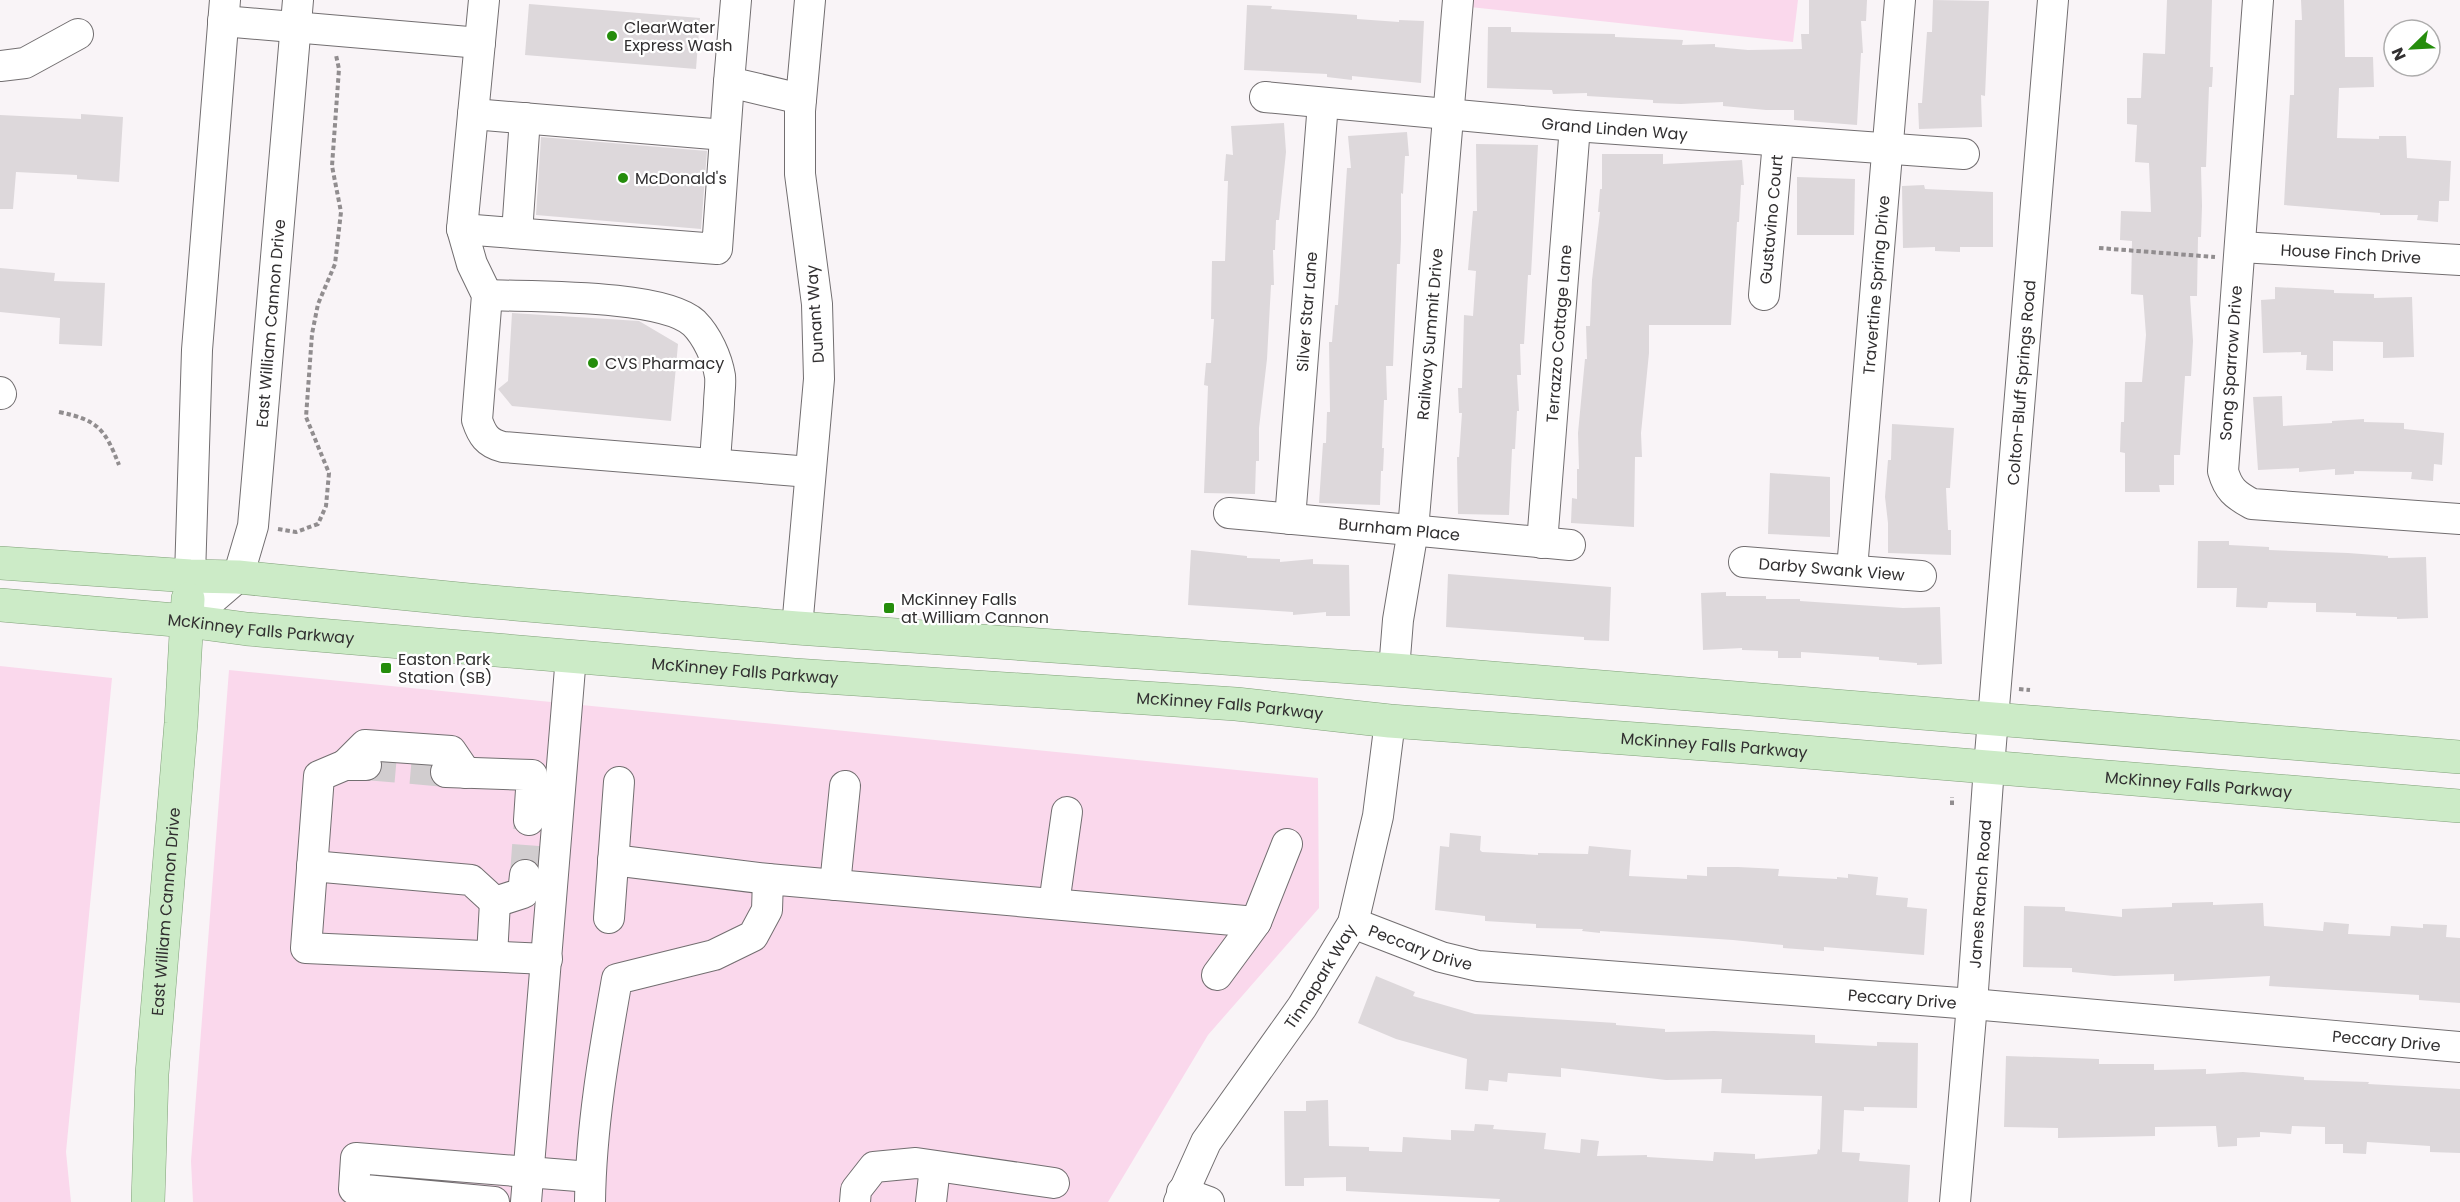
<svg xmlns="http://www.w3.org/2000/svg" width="2460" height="1202" viewBox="0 0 2460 1202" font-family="Poppins,sans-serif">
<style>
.green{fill:#fad8ec}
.building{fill:#ddd8db}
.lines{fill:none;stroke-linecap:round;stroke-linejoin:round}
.minor-tunnel{stroke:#d1cdcf;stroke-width:30;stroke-dasharray:30 15;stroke-linecap:butt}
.minor-casing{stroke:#726e70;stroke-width:32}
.major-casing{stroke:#80a079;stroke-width:34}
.path{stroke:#918d8f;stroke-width:4;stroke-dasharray:4.5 3;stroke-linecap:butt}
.minor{stroke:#fff;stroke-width:30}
.major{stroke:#ccebc7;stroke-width:33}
.poi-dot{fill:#258d0c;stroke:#fff;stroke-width:2}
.labels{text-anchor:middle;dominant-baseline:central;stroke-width:4.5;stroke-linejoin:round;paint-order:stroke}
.poi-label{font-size:16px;fill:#312f30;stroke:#fff;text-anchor:start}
.street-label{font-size:16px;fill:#312f30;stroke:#fff}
</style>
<rect width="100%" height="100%" fill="#f9f4f7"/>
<g class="green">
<path d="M1470,0H1798L1793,42L1470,7Z"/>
<path d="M0,666L112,678L66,1152L71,1202H0Z"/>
<path d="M229,670L1318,778L1319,908L1208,1035L1108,1202H193L191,1161Z"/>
</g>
<g class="building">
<path d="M1809,0H1867L1866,21H1861L1863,53H1861L1857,125L1794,120V110H1766L1723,106V102L1681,104L1653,103V100L1587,96V93L1553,94L1552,90L1487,88L1488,27H1511V32L1615,34V37L1683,40L1682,45L1715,44V47L1748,50L1802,49L1801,34H1809Z"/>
<path d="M1933,0L1989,1L1985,96L1981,95L1982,127L1919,129L1918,103H1922L1927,32H1932Z"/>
<path d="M2167,0H2212L2210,67H2213L2212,87H2209L2206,167H2201L2202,206L2201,237H2198L2197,296H2190L2193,341L2191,376H2185L2180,455H2174V485H2159L2160,492H2125V453L2120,452L2121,422H2124L2125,382H2142L2146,335L2143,295L2131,294L2132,241L2120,240L2121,211L2151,212L2149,163L2135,162L2137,125L2127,124V98H2141L2143,53L2165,54Z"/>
<path d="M2301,0H2344L2345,57H2373L2374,87L2339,88L2337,138L2379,139V136H2406L2407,158L2451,161L2449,201H2439L2438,222L2417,220L2418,215H2380V213L2284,205L2290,95H2294L2295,20H2302Z"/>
<path d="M529,4L700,18L696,69L525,55Z"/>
<path d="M1247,5L1272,6L1271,9L1357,15V19L1399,22V20L1424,21L1421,83L1352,76V80L1327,77V74L1244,70Z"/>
<path d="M81,114L123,117L119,182L77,179V175L16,172L13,209H0V115L81,119Z"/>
<path d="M1284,123L1286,152L1279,220H1276L1275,250H1273L1274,285H1271L1267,359L1259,428V461H1256L1255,494L1204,493L1208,386L1204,385L1206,363H1211L1214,319H1211L1212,261H1225L1228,181H1224L1226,154L1233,155L1231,126Z"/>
<path d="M1407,132L1409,156H1405L1403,194L1401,193V239L1400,264H1397L1393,366H1386L1387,400H1384L1382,448H1384L1383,471H1381L1380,505L1319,503L1323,443H1326L1327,412H1330L1329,342H1332L1335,305H1338L1347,168H1351L1348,136Z"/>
<path d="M541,137L707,151L701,229L536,215Z"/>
<path d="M1476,144L1538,145L1531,275H1528L1524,344H1520L1521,375H1517L1519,411H1517L1515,449H1512L1509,515L1458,514L1457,457H1459L1462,413H1459L1458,388H1462L1464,315L1473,316L1476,271L1468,270L1473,211H1477Z"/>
<path d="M1602,154H1663V164L1742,160L1744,185H1741L1739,222H1737L1731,325H1649V353L1641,433L1642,457H1635L1634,527L1571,523L1572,498L1577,499V469H1579L1578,433L1585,359H1587L1586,326H1590L1592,280L1600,212H1598L1600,189H1602Z"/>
<path d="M1797,177L1855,179L1854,235H1797Z"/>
<path d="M1924,185L1925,189L1993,192V247H1960V252L1935,251V247L1903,248L1902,186Z"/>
<path d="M0,268L55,273L54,281L105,283L102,346L59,344L60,318L0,312Z"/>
<path d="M2275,287L2334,290V293L2374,294V298L2412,297L2414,357L2383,358V342L2333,341V371L2306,370L2307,355H2301V352L2263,353L2261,300L2275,299Z"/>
<path d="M512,313L639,321L678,344L671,421L512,406L498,389L508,381Z"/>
<path d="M2282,396L2283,426L2332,423V421L2364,419V422L2404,423V429L2444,433L2442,465L2434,464L2433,481L2411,479L2412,472L2354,471V474L2335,475V469L2299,472V468L2258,470L2253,397Z"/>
<path d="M1892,424L1954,428L1950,488H1946L1948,530H1951V555L1888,553V523L1885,497L1888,460H1891Z"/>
<path d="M1770,473L1830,477V537L1768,534Z"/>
<path d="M2198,541H2229V545L2269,547V550L2348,553L2388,556V558L2426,557L2428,618L2397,619V617L2356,616V613L2316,612V603L2268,602L2267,608L2236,607L2237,588H2197Z"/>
<path d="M1191,550L1247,556V558L1280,559V562L1313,559V564L1349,565L1350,616H1326V612L1293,615V612L1188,605Z"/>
<path d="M1448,574L1611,587L1609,641L1584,640V637L1446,627Z"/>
<path d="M1726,592V596H1766V599H1800V601L1903,608L1940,607L1942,664L1917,665V663L1879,660V657L1801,652V658H1778V651L1742,650V648L1703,650L1701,593Z"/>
<path d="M1450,833L1481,836L1480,850L1482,852L1538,855V853L1588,854L1589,846L1631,850L1629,876L1687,879V875L1707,876V867H1738L1779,869L1778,876L1837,879V877L1848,878V874L1878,877L1876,895L1908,898L1907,907L1927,909L1924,955L1824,947V951L1783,948V945L1733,940L1600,931V933L1582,931L1583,929L1536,928V924L1485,921V916L1435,910L1440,846L1449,847Z"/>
<path d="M2213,902V905L2263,903L2264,926L2323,931L2324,922L2349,924L2348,934L2390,936L2391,926L2423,928V924L2447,925L2446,937L2460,938V1003L2419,1000V995L2269,986L2270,976L2174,981V974L2114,976L2072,972V968L2023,967L2024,906L2065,907V911L2122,917V909L2172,907V903Z"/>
<path d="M1376,976L1415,992L1413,996L1475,1014L1616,1023V1025L1665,1029V1032L1714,1031L1815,1035V1043L1877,1046V1042L1918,1043L1917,1108L1864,1107V1111L1844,1110L1842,1152L1860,1153L1859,1161L1910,1165L1908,1202H1499L1500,1199L1346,1191V1177L1304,1178V1186H1285L1284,1111H1306V1101L1328,1100L1329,1146L1369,1147V1151L1402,1152L1403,1137L1451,1140V1130L1474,1131L1475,1124L1494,1125L1493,1129L1546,1133L1544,1149L1580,1153L1581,1139L1599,1141L1597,1156L1647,1155V1157L1713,1161L1714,1152L1755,1154V1159L1817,1154L1818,1149L1820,1150L1822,1096L1721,1093L1722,1079L1666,1080L1561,1068V1077L1508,1073L1507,1082L1489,1080L1488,1091L1465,1089L1467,1059L1396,1039L1358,1023Z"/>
<path d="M2006,1056L2099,1059V1064H2154V1070L2206,1069V1074L2243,1072L2304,1077V1080L2369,1082L2368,1084L2460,1089V1153L2430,1152V1146L2367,1142L2366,1154L2343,1153V1144H2325V1127L2292,1126L2291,1134L2260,1132V1137L2237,1138V1146L2218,1147L2216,1126L2155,1127V1136L2058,1138V1128L2004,1127Z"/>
</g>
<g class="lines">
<g class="minor-tunnel">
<path d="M366,765L446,772"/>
<path d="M525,875L529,820"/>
</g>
<defs>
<g id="minor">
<path d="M484,0L462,229L472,264L487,295L477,420C482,435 487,443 503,447L810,472"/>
<path d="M736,0L729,82L801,99"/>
<path d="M2258,0L2223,471C2228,489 2235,495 2252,504L2460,519"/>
<path d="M223,21L480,43"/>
<path d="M0,66L25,63L78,34"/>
<path id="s1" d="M1265,97L1575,126L1964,154"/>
<path d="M473,114L725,135"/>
<path d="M462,229L717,249L729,82"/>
<path d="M517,233L525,118"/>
<path id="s2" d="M2240,247L2460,260"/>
<path d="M487,295C532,297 663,294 694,323C707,336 717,358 720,376C721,385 719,395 719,404C718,424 716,443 715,463"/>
<path id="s3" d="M1764,295L1778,142"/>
<path d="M0,392L1,394"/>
<path id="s4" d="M1229,513L1570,545"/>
<path id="s5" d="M1290,519L1323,103"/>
<path id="s6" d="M1542,543L1575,126"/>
<path id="s7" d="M1744,562L1921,576"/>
<path id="s8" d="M1852,569L1900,0"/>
<path d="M190,576L197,350L225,0"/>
<path id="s9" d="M187,621L238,577L253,526L298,0"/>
<path d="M797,628L819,379L817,304L800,174V111L810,0"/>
<path id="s10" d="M1394,670L1398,620L1413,530L1458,0"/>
<path d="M345,765L365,745L451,751L466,773"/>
<path d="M366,765H345L319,776L306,948L547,959"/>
<path d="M446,772L532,775L529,820"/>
<path d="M613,860L768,879"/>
<path d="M312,866L471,880L495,902"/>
<path d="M835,885L845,786"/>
<path d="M495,902L523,893L525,875"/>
<path d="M1054,904L1067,812"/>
<path d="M609,918L619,782"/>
<path id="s11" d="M1353,923L1441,957L1478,966L1972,1004L2460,1047"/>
<path d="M492,956L495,902"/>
<path d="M1217,975L1256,922"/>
<path d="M1182,1192L1209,1202"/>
<path d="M494,1202L354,1189L356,1158L590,1177"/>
<path d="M526,1202L571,656"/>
<path d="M590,1202C591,1128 604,1052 617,979L714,955L753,936L767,910L768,879L1256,922L1287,844"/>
<path d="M855,1202L856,1190L874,1167L916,1163L1054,1183"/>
<path d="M931,1202L935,1167"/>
<path id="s12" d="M1179,1202L1206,1142L1302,1007L1353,923L1378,816L1390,721"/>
<path id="s13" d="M1955,1202L1972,1004L1989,767L2053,0"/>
</g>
<g id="major">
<path d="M0,563L190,576L238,577L469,600L797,628L1394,670L2460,757"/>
<path id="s14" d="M0,605L187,621L247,629L794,675L1236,704L1390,721L1745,747L2460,806"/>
<path id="s15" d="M148,1202L152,1074L181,723L188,599"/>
</g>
</defs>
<use href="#minor" class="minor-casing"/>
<use href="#major" class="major-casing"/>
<g class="path">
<path d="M2099,248L2215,257"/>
<path d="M59,412C98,420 105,429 119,465"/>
<path d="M278,529L296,532L318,524L326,506L329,473L306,417L312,334L318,304L335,264L341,212L332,166L339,69L336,55"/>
<path d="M2019,689L2030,690"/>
<path d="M1952,805V797"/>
</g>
<use href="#minor" class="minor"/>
<use href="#major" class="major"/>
</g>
<g class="poi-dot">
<circle cx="612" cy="36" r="6"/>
<circle cx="623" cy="178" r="6"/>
<circle cx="593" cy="363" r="6"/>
<rect x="883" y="602" width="12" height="12" rx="3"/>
<rect x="380" y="662" width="12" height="12" rx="3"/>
</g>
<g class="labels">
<g class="poi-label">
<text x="624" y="27">ClearWater<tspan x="624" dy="18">Express Wash</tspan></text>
<text x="635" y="178">McDonald's</text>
<text x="605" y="363">CVS Pharmacy</text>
<text x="901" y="599">McKinney Falls<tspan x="901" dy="18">at William Cannon</tspan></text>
<text x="398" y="659">Easton Park<tspan x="398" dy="18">Station (SB)</tspan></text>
</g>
<g class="street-label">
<text stroke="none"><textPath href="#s1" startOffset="351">Grand Linden Way</textPath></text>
<text stroke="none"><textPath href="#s3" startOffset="76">Gustavino Court</textPath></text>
<text stroke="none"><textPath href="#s2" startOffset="111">House Finch Drive</textPath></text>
<text stroke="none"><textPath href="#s8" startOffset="285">Travertine Spring Drive</textPath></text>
<text stroke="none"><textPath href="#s5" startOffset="208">Silver Star Lane</textPath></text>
<text transform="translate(815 314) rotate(-94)">Dunant Way</text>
<text stroke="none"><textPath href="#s9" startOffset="324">East William Cannon Drive</textPath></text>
<text stroke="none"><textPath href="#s6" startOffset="210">Terrazzo Cottage Lane</textPath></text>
<text stroke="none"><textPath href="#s10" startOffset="338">Railway Summit Drive</textPath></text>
<text transform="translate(2231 363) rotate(-86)">Song Sparrow Drive</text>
<text stroke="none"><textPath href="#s13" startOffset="822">Colton-Bluff Springs Road</textPath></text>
<text stroke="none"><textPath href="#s4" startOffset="171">Burnham Place</textPath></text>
<text stroke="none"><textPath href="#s7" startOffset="88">Darby Swank View</textPath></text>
<text stroke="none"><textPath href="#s14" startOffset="262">McKinney Falls Parkway</textPath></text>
<text stroke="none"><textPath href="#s14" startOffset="748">McKinney Falls Parkway</textPath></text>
<text stroke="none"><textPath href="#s14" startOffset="1234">McKinney Falls Parkway</textPath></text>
<text stroke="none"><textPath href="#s14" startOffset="1720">McKinney Falls Parkway</textPath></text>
<text stroke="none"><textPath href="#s14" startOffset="2206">McKinney Falls Parkway</textPath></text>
<text stroke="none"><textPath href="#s13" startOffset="309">Janes Ranch Road</textPath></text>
<text stroke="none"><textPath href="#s15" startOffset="291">East William Cannon Drive</textPath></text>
<text stroke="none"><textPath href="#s11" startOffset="72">Peccary Drive</textPath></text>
<text stroke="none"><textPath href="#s12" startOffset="267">Tinnapark Way</textPath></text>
<text stroke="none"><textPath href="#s11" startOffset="558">Peccary Drive</textPath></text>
<text stroke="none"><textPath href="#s11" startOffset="1044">Peccary Drive</textPath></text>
</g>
</g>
<g transform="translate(2412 48) rotate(246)"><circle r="28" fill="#ffffff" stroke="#adacac" stroke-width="1.5"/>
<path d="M0-4.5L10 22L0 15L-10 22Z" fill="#258d0c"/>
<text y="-9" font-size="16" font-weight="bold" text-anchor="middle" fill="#312f30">N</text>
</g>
</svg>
